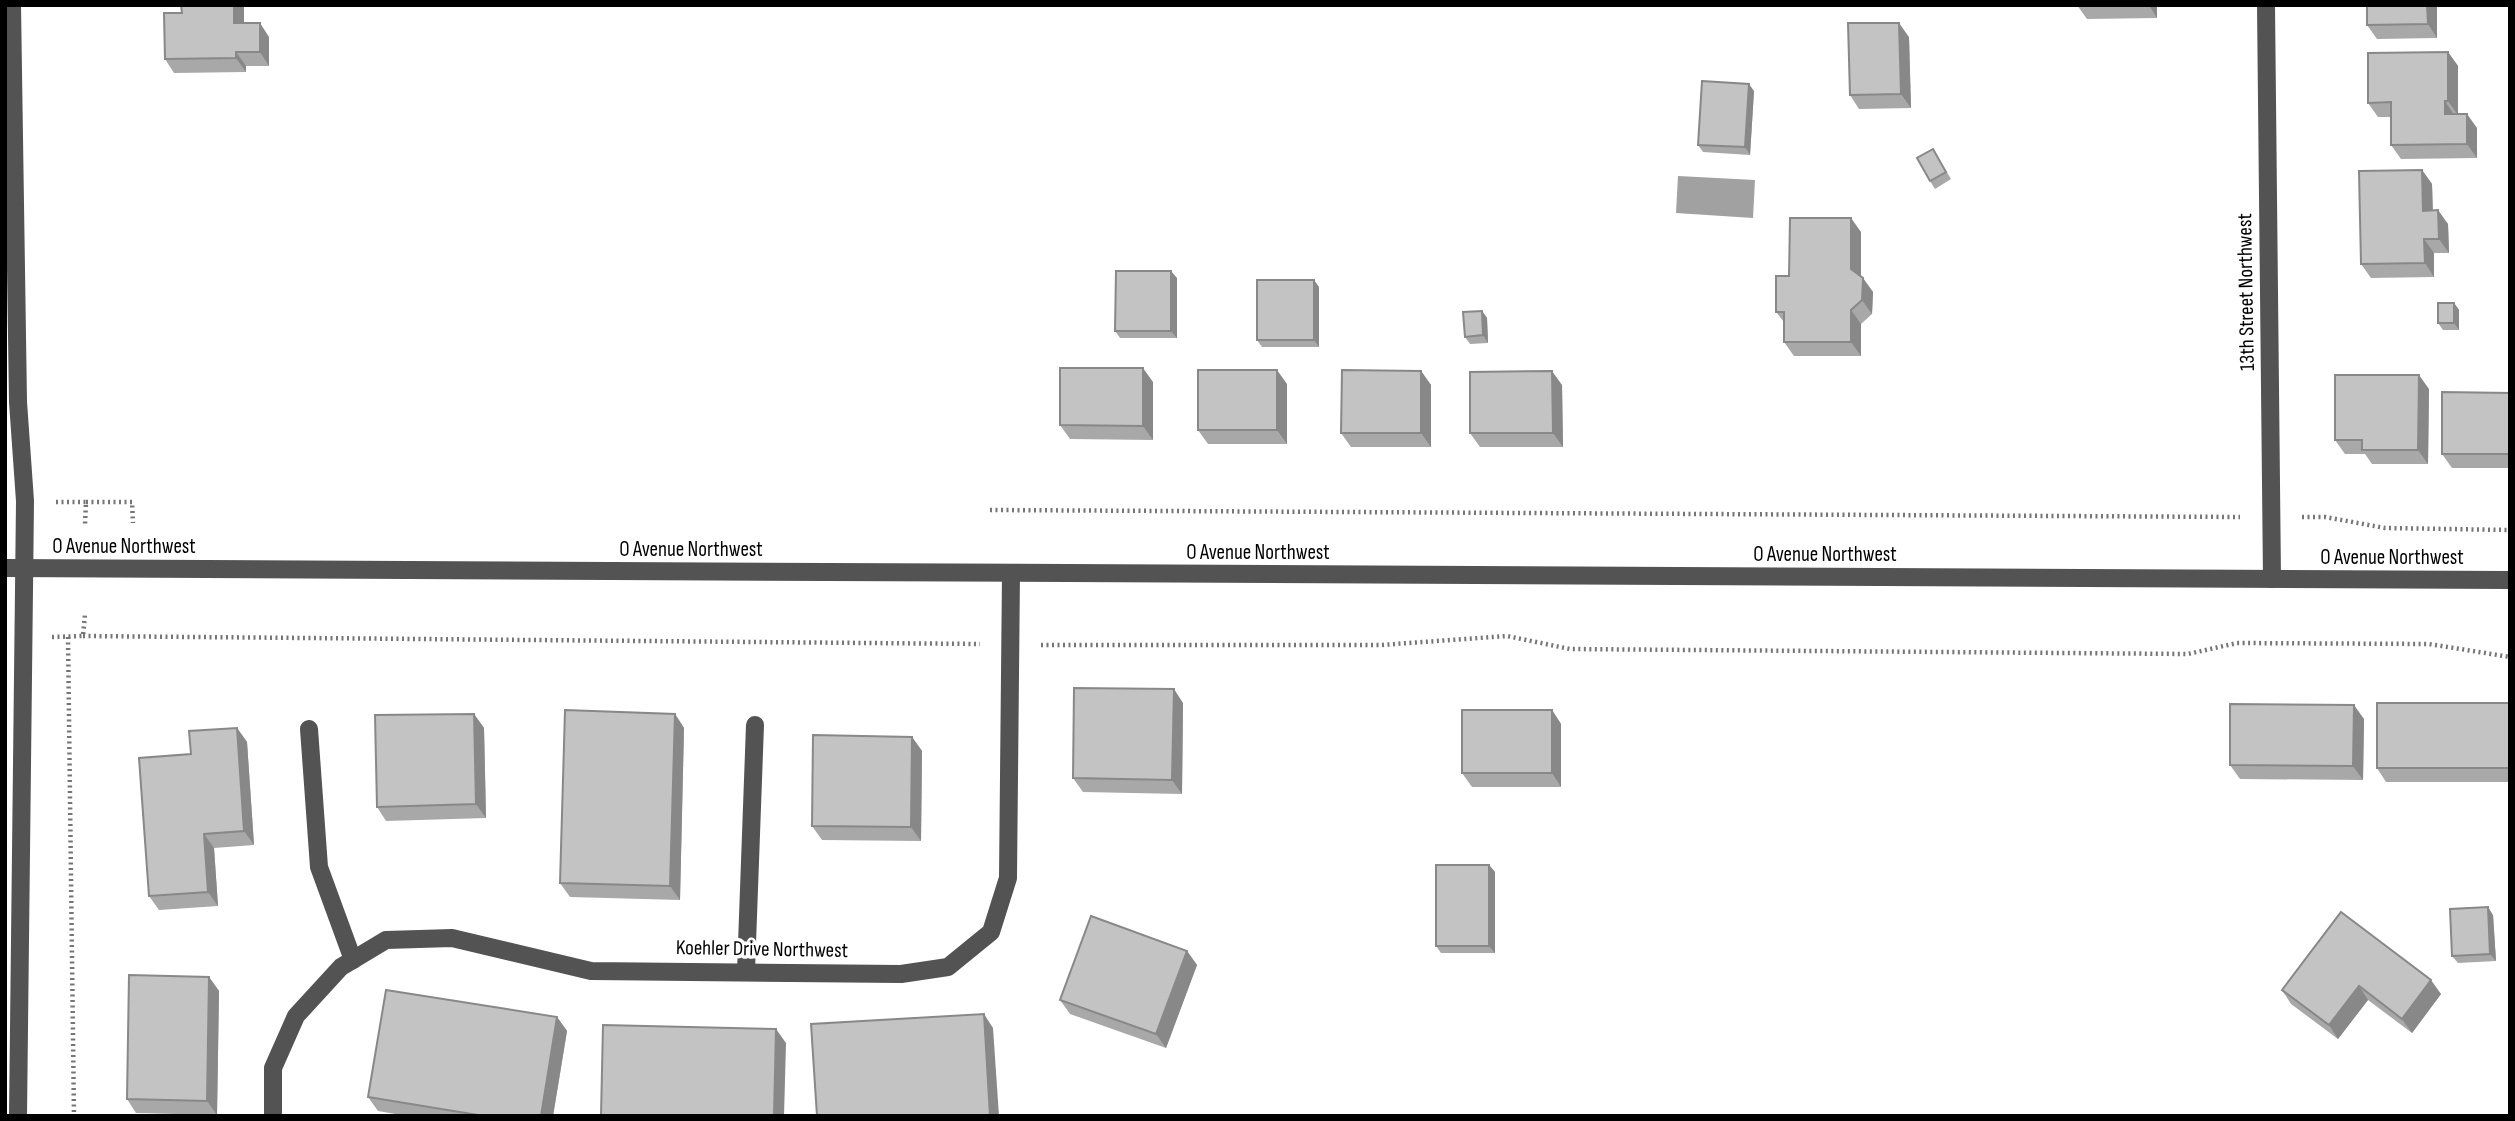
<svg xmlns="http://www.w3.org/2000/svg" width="2515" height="1121" viewBox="0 0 2515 1121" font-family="'Sofia Sans Condensed',sans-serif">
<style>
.water{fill:#a1a1a1}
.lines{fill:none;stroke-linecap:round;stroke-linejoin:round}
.path{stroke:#757575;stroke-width:4.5;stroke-dasharray:2 3.5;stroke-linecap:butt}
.minor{stroke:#535353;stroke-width:18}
.wall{fill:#a8a8a8}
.shaded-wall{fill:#888}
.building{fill:#c3c3c3;stroke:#888;stroke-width:2}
.labels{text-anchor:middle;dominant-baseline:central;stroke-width:7;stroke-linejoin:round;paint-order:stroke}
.street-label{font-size:21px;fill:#000;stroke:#fff}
</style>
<rect width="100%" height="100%" fill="#fff"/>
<path class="water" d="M1678,176L1755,180L1753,218L1676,213Z"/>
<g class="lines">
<g class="path">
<path d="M56,502H86L85,524"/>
<path d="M86,502H132L133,523"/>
<path d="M990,510L2240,517"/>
<path d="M2302,517H2325L2385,528L2510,530"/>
<path d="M83,636L980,644"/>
<path d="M52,637L83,636L85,614"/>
<path d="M68,637L74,1116"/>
<path d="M1041,645H1381L1507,636L1570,649L2188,654L2237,643L2429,644L2510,657"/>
</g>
<g class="minor">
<path d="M12,5L18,402L25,501L18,1116"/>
<path d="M2266,5L2272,579"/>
<path d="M5,568L2510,580"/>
<path d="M309,729L319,867L353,960"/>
<path d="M746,971L755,725"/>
<path d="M273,1116V1068L296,1016L341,967L386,940L452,938L591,971L901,974L948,967L991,932L1008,878L1011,573"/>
</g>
</g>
<g class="wall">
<path d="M181,5H244V23L269,37V66H246V72L174,73L165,59L182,13Z"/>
<path d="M2077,5H2157V18L2087,19Z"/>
<path d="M2367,5H2437V38L2377,39L2367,25Z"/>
<path d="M1909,37L1911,108L1859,109L1850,95Z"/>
<path d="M2448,52L2458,66V114L2477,128V158L2401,159L2391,145V117H2378L2368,103Z"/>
<path d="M1754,91L1750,155L1703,152L1698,145Z"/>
<path d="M1933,149L1951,179L1935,189L1930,181Z"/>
<path d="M2422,170L2432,184L2433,210L2448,224L2449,253H2434V277L2371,278L2361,264Z"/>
<path d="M1861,232V276L1873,292L1872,314L1861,324V356H1794L1784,342V322L1776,312L1789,276Z"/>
<path d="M1177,278V338H1120L1115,331Z"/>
<path d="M1319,287V347H1262L1257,340Z"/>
<path d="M2454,303L2459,310V330H2443L2438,323Z"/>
<path d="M1482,311L1487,318L1488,343L1470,344L1465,337Z"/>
<path d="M1421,371L1431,385V447H1351L1341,433Z"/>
<path d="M1153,382V440L1070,439L1060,425Z"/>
<path d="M1287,384V444H1208L1198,430Z"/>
<path d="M1562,385L1563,447H1480L1470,433Z"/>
<path d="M2429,389L2428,464H2372L2365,454H2345L2335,440Z"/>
<path d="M2510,393V468H2452L2442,454Z"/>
<path d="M1183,703L1182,794L1083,792L1073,778Z"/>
<path d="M2510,703V782H2386L2377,768Z"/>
<path d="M1552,710L1561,724V787H1472L1462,773Z"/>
<path d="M474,714L484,728L486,818L386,821L377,807Z"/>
<path d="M675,714L684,728L680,900L570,897L560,883Z"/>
<path d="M2364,719L2363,780L2240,779L2230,765Z"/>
<path d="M237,728L247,742L254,845L214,848L218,906L159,910L149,896L191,754Z"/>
<path d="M912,737L922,751L921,841L822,840L812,826Z"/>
<path d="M1489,865L1495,872V953H1441L1436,946Z"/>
<path d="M2341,912L2441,994L2412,1033L2368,1000L2338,1039L2291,1004L2282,990Z"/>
<path d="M2493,915L2496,961L2458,963L2452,956Z"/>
<path d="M1187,951L1197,965L1166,1048L1070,1014L1060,1000Z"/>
<path d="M209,977L219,991L217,1115L136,1113L127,1099Z"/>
<path d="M557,1017L567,1031L553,1116H407L378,1111L368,1097Z"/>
</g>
<g class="shaded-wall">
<path d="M234,5H244V37L234,23Z"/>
<path d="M2149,5H2157V18Z"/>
<path d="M2427,5H2437V38L2428,24Z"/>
<path d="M260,23L269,37V66L260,52Z"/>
<path d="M1899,23L1909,37L1911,108L1901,94Z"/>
<path d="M236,52L246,66V72L236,58Z"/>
<path d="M2448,52L2458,66V115L2448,101Z"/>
<path d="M1749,84L1754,91L1750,155L1745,147Z"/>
<path d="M2445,101L2454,115L2445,114Z"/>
<path d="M2467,114L2477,128V158L2467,144Z"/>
<path d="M2422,170L2432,184L2433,225L2423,211Z"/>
<path d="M2438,210L2448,224L2449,253L2439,239Z"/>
<path d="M1851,218L1861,232V283L1851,269Z"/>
<path d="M2424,239L2434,253V277L2425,263Z"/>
<path d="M1171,271L1177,278V338L1171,331Z"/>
<path d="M1863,278L1873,292L1872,314L1862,300Z"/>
<path d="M1314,280L1319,287V347L1314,340Z"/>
<path d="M2454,303L2459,310V330L2454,323Z"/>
<path d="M1851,310L1861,324V356L1851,342Z"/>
<path d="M1482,311L1487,318L1488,343L1483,335Z"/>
<path d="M1143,368L1153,382V440L1143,426Z"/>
<path d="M1277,370L1287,384V444L1277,430Z"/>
<path d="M1421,371L1431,385V447L1421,433Z"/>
<path d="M1552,371L1562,385L1563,447L1553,433Z"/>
<path d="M2419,375L2429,389L2428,464L2418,450Z"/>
<path d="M1174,689L1183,703L1182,794L1172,780Z"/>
<path d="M2354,705L2364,719L2363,780L2353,766Z"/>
<path d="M1552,710L1561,724V787L1552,773Z"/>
<path d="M474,714L484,728L486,818L476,804Z"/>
<path d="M675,714L684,728L680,900L670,886Z"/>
<path d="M237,728L247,742L254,845L244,831Z"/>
<path d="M912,737L922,751L921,841L911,827Z"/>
<path d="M204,834L214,848L218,906L208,892Z"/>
<path d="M1489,865L1495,872V953L1489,946Z"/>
<path d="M2488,907L2493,915L2496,961L2490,954Z"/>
<path d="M1187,951L1197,965L1166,1048L1156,1034Z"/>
<path d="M209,977L219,991L217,1115L207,1101Z"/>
<path d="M2431,980L2441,994L2412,1033L2402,1019Z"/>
<path d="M2359,986L2368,1000L2338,1039L2329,1025Z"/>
<path d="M984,1014L993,1028L999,1116H990Z"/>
<path d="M557,1017L567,1031L553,1116H541Z"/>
<path d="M776,1029L786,1043L784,1116H774Z"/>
</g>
<g class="building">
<path d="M181,5H234V23H260V52H236V58L165,59L164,13H182Z"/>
<path d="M2367,5H2427L2428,24L2367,25Z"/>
<path d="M1848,23H1899L1901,94L1850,95Z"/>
<path d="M2448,52V101H2445V114H2467V144L2391,145V102L2368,103V53Z"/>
<path d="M1702,81L1749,84L1745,147L1698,145Z"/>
<path d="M1933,149L1946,172L1930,181L1917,158Z"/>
<path d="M2422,170L2423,211L2438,210L2439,239H2424L2425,263L2361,264L2359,171Z"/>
<path d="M1790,218H1851V269L1863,278L1862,300L1851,310V342H1784V312H1776V276H1789Z"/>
<path d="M1116,271H1171V331H1115Z"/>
<rect x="1257" y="280" width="57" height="60"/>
<rect x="2438" y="303" width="16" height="20"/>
<path d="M1482,311L1483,335L1465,337L1463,312Z"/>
<path d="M1060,368H1143V426L1060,425Z"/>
<rect x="1198" y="370" width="79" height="60"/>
<path d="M1342,370L1421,371V433H1341Z"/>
<path d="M1552,371L1553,433H1470V372Z"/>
<path d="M2335,375H2419L2418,450H2362V440H2335Z"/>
<path d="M2442,392L2510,393V454H2442Z"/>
<path d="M1074,688L1174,689L1172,780L1073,778Z"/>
<rect x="2377" y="703" width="133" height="65"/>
<path d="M2230,704L2354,705L2353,766L2230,765Z"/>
<path d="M565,710L675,714L670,886L560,883Z"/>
<rect x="1462" y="710" width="90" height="63"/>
<path d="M474,714L476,804L377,807L375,715Z"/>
<path d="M237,728L244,831L204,834L208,892L149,896L139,758L191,754L189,731Z"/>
<path d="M813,735L912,737L911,827L812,826Z"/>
<rect x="1436" y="865" width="53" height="81"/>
<path d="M2488,907L2490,954L2452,956L2450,909Z"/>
<path d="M2341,912L2431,980L2402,1019L2359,986L2329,1025L2282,990Z"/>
<path d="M1091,916L1187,951L1156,1034L1060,1000Z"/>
<path d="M129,975L209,977L207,1101L127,1099Z"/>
<path d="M386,990L557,1017L541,1116H484L368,1097Z"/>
<path d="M984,1014L990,1116H817L811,1024Z"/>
<path d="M603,1025L776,1029L774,1116H601Z"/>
</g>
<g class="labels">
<g class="street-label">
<text transform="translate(2246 292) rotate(-91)">13th Street Northwest</text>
<text x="124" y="546">O Avenue Northwest</text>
<text x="691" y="549">O Avenue Northwest</text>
<text x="1258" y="552">O Avenue Northwest</text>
<text x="1825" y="554">O Avenue Northwest</text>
<text x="2392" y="557">O Avenue Northwest</text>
<text transform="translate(762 949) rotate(1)">Koehler Drive Northwest</text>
</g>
</g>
<rect width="2515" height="1121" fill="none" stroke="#000000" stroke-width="14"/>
</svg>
